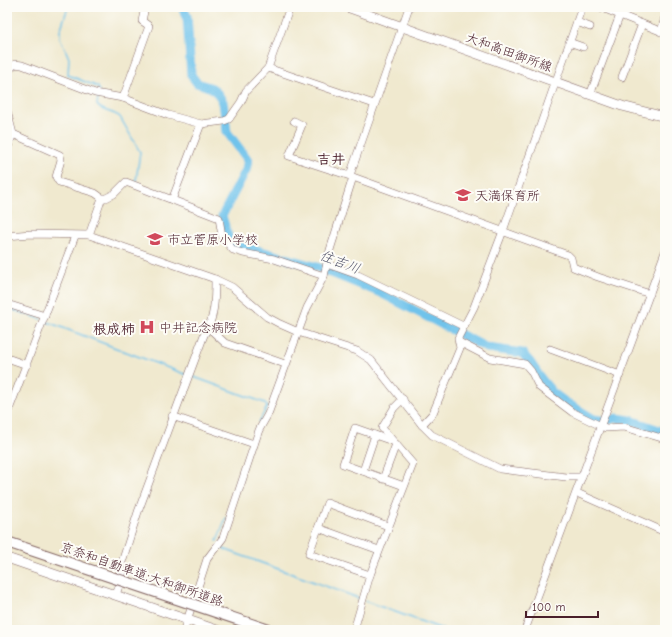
<svg xmlns="http://www.w3.org/2000/svg" width="672" height="637" viewBox="0 0 672 637" font-family="'Comic Neue','Klee One',sans-serif">
<style>
.lines{fill:none;stroke-linecap:round;stroke-linejoin:round}
.stream{stroke:#6fc3eb;stroke-width:1.5}
.river{stroke:#6fc3eb;stroke-width:9}
.minor-casing{stroke:#846664;stroke-width:8}
.major-casing{stroke:#846664;stroke-width:10}
.minor{stroke:#fff;stroke-width:7}
.major{stroke:#fff;stroke-width:9}
.highway-bridge-casing{stroke:#846664;stroke-width:12;stroke-linecap:butt}
.highway-bridge{stroke:#fff;stroke-width:10}
.labels{text-anchor:middle;dominant-baseline:central;stroke-width:4;stroke-linejoin:round;paint-order:stroke}
.street-label{font-size:13px;fill:#4a1f2b;stroke:#fdfcf7}
.poi-label{font-size:13px;fill:#4a1f2b;stroke:#fdfcf7;text-anchor:start}
.neighbourhood-label{font-size:14px;font-weight:bold;fill:#4a1f2b;stroke:#fdfcf7}
.water-label{font-size:14px;font-style:italic;fill:#57586e;stroke:#fdfcf7}
</style>
<rect width="100%" height="100%" fill="#fdfcf7"/>
<filter id="ink" filterUnits="userSpaceOnUse"><feTurbulence type="fractalNoise" baseFrequency=".025" numOctaves="2"/><feDisplacementMap in="SourceGraphic" scale="8" xChannelSelector="R" yChannelSelector="G"/><feConvolveMatrix kernelMatrix="1 2 1 2 8 2 1 2 1" color-interpolation-filters="sRGB"/></filter>
<filter id="wash" filterUnits="userSpaceOnUse"><feTurbulence type="fractalNoise" baseFrequency=".012" numOctaves="4" result="noise"/><feDisplacementMap in="SourceGraphic" scale="16" xChannelSelector="R" yChannelSelector="G"/><feGaussianBlur stdDeviation="0.9" result="paint"/><feColorMatrix in="noise" values="0 0 0 0 0 0 0 0 0 0 0 0 0 0 0 0 0 1.4 0 .05"/><feComposite in="paint" operator="in"/></filter>
<g filter="url(#wash)">
<rect width="100%" height="100%" fill="#f0e9cf"/>
<g class="lines">
<g class="stream">
<path d="M68,7L60,31V38L69,58L68,75L98,87L99,91"/>
<path d="M98,97L97,105C102,112 113,111 120,117L140,152L136,181L138,183"/>
<path d="M7,308L41,319"/>
<path d="M45,321L187,375"/>
<path d="M191,376L265,403L267,407L259,422"/>
<path d="M217,541L226,518"/>
<path d="M218,547L361,599"/>
<path d="M365,601L445,630"/>
</g>
<path class="river" d="M182,7L187,16L191,75L197,83L212,88L218,94L223,102L227,132L248,160L246,170L222,216L229,240L243,246L317,267L381,293L487,348L522,353L530,362L542,380L552,392L564,401L594,419L605,421L617,418L630,420L665,432"/>
</g>
</g>
<g filter="url(#ink)">
<g class="lines">
<defs>
<g id="minor">
<path d="M600,7L665,33"/>
<path d="M577,22L590,27"/>
<path d="M661,32L665,17"/>
<path d="M569,42L583,47"/>
<path d="M268,68L374,104"/>
<path d="M7,72L15,64L22,65L95,93L123,98L168,115L201,124L224,121L229,119L241,102L246,91L268,68L290,7"/>
<path d="M622,77L642,24"/>
<path d="M590,95L620,15"/>
<path d="M123,98L149,26L142,21L145,7"/>
<path d="M7,111L13,134L7,149"/>
<path d="M294,121L302,125L289,156L353,177L568,255L571,258L573,267L598,277L650,294"/>
<path d="M13,134L60,155L61,160L56,177L59,182L95,193L102,198H106L114,194L126,182L219,218L222,236L233,250L243,253L274,259L324,276"/>
<path d="M350,175L409,7"/>
<path d="M172,200L201,124"/>
<path d="M89,235L102,198"/>
<path d="M7,236L31,234L89,235L215,279L232,287L267,317L280,324L298,332L357,351L371,360L422,425L432,435L500,469L566,477H582"/>
<path d="M327,264L358,275L463,326"/>
<path d="M7,304L45,316"/>
<path d="M209,328L225,343L285,364"/>
<path d="M459,342L490,358L525,364L531,371L539,387L572,412L601,426L606,428L624,427L665,439"/>
<path d="M550,349L620,375"/>
<path d="M7,358L27,365"/>
<path d="M7,415L75,236"/>
<path d="M172,416L254,444"/>
<path d="M422,425L433,413L460,348L458,338L474,307L503,231L582,7"/>
<path d="M392,441L355,428L343,464L404,486"/>
<path d="M363,471L375,435"/>
<path d="M383,479L396,444"/>
<path d="M577,493L665,532"/>
<path d="M318,528L379,550"/>
<path d="M370,575L309,554L327,503L388,526"/>
<path d="M116,595L123,574L120,571L122,562L138,512L204,335C215,320 215,297 215,279"/>
<path d="M184,630L207,559L223,538L259,430L268,414L307,308L324,276L330,250L353,177"/>
<path d="M354,630L370,575L413,464L382,428L394,408L403,399"/>
<path d="M525,630L665,252"/>
</g>
<g id="major">
<path d="M347,7L622,106L665,117"/>
<path d="M7,558L217,630"/>
</g>
</defs>
<use href="#minor" class="minor-casing"/>
<use href="#major" class="major-casing"/>
<use href="#minor" class="minor"/>
<use href="#major" class="major"/>
<defs>
<path id="highway-bridge" d="M7,542L269,630"/>
</defs>
<use href="#highway-bridge" class="highway-bridge-casing"/>
<use href="#highway-bridge" class="highway-bridge"/>
</g>
</g>
<defs>
<symbol id="school-bare" viewBox="-9 -9 18 18"><path d="M0-5L7-2L0 1L-7-2ZM-4 1L0 2.5L4 1V4Q0 6-4 4Z" fill="#d1495b" stroke="#fdfcf7" stroke-width="2.5" paint-order="stroke"/></symbol>
<symbol id="hospital-bare" viewBox="-9 -9 18 18"><path d="M-5-5h3v3.5h4V-5h3V5h-3V1.5h-4V5h-3Z" fill="#d1495b" stroke="#fdfcf7" stroke-width="2.5" paint-order="stroke"/></symbol>
</defs>
<g fill-rule="evenodd">
<use href="#school-bare" x="452" y="184" width="22" height="22"/>
<use href="#school-bare" x="144" y="228" width="22" height="22"/>
<use href="#hospital-bare" x="136" y="316" width="22" height="22"/>
</g>
<g class="labels">
<g class="street-label">
<text transform="translate(509 52) rotate(20)">大和高田御所線</text>
<text transform="translate(142 574) rotate(19)">京奈和自動車道;大和御所道路</text>
</g>
<g class="poi-label">
<text x="475" y="195">天満保育所</text>
<text x="167" y="239">市立菅原小学校</text>
<text x="159" y="327">中井記念病院</text>
</g>
<g class="neighbourhood-label">
<text x="331" y="159">吉井</text>
<text x="114" y="329">根成柿</text>
</g>
<g class="water-label">
<text transform="translate(340 262) rotate(21)">住吉川</text>
</g>
</g>
<rect width="672" height="637" fill="none" stroke="#fdfcf7" stroke-width="24"/>
<path d="M526 611v6h72v-6" fill="none" stroke="#4a1f2b" stroke-width="2"/>
<text x="532" y="611" font-size="12" fill="#4a1f2b" stroke="#fdfcf7" stroke-width="3" paint-order="stroke">100 m</text>
</svg>
